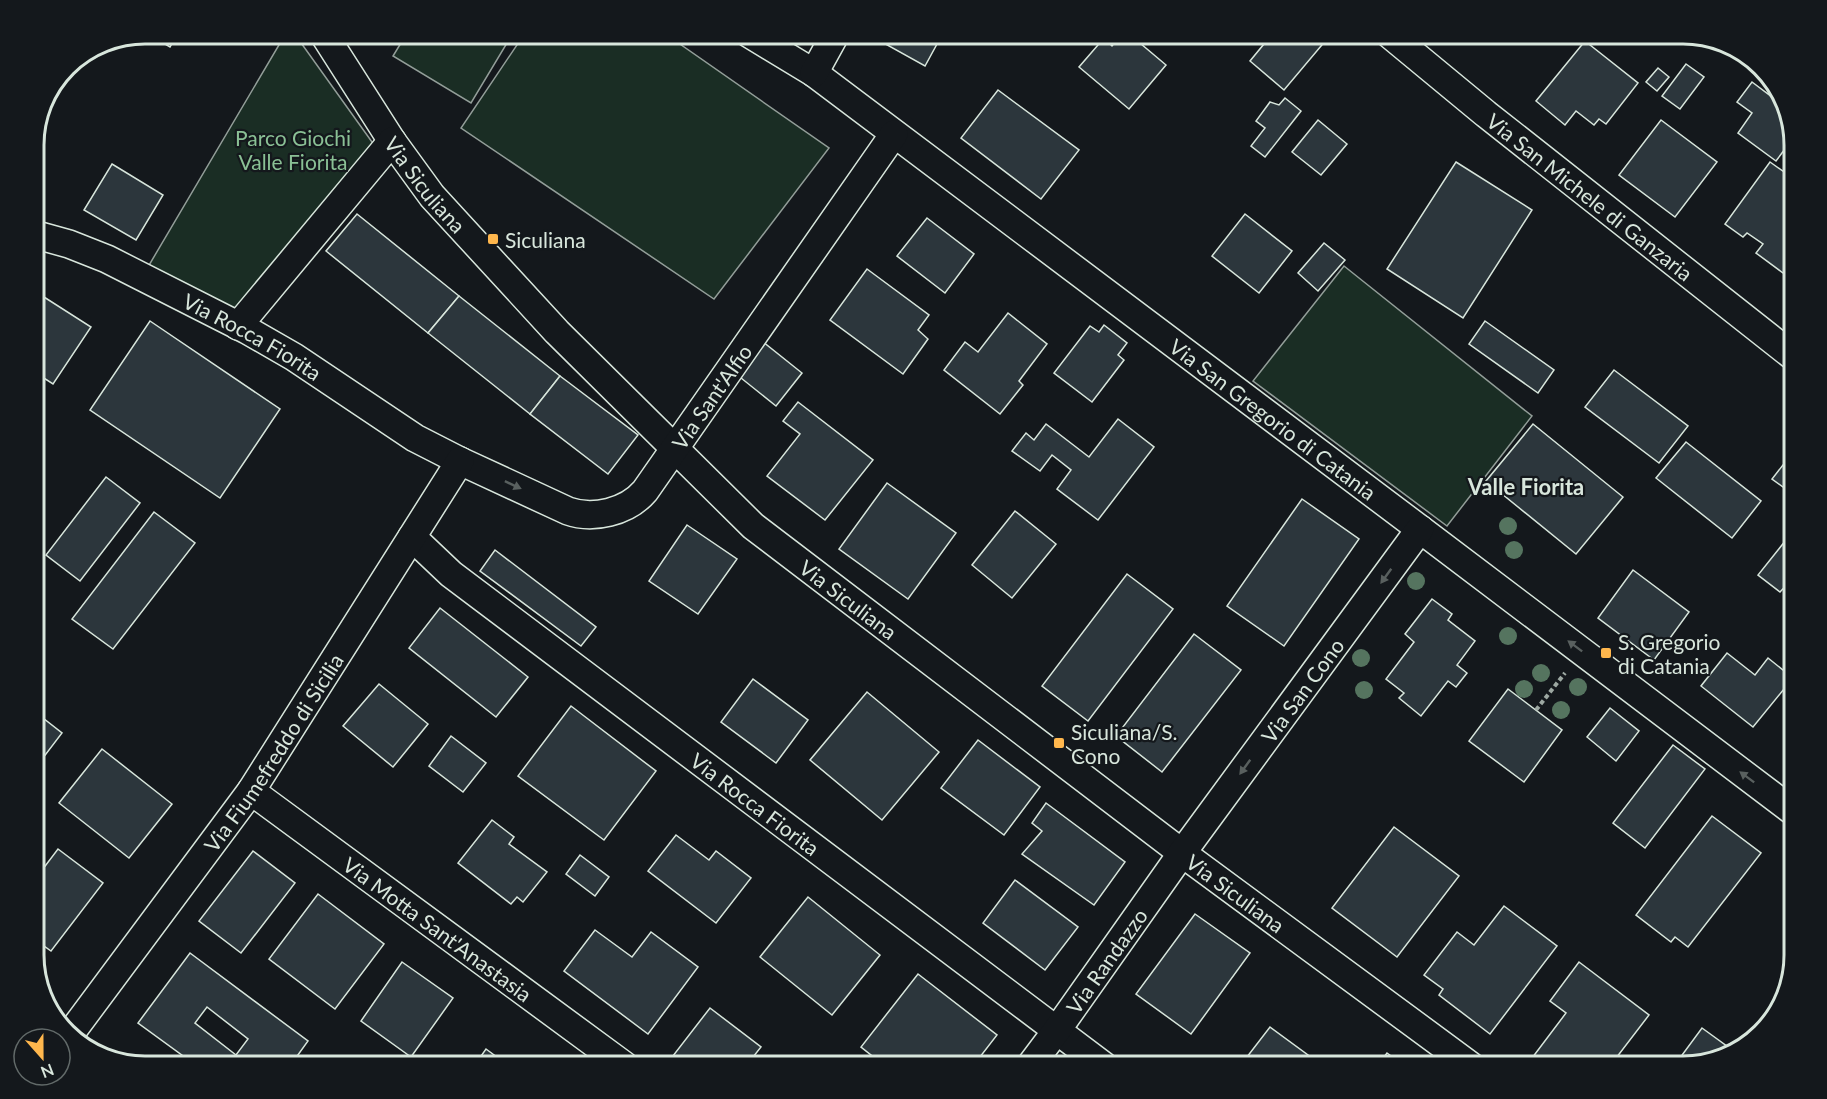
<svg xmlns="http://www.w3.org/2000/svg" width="1827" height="1099" viewBox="0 0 1827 1099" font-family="Lato,sans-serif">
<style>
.green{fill:#1a2d24;stroke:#939e99;stroke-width:1.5}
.building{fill:#2c363c;stroke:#d8e6dc;stroke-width:1.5;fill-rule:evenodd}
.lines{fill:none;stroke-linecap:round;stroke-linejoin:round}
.street-casing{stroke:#d8e6dc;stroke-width:30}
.path{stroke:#9da8a2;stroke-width:4;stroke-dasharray:4.5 3;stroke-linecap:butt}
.street{stroke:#14181c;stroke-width:27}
.tree{fill:#55745f}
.oneway{fill:#59605f}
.poi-dot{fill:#ffb74d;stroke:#14181c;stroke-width:2}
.labels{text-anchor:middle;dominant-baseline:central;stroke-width:4.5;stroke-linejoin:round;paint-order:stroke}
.park-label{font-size:21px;fill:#8ac095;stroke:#14181c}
.street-label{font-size:21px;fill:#d8e6dc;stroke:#14181c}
.poi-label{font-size:21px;fill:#d8e6dc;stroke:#14181c;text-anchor:start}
.neighbourhood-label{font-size:22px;font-weight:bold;fill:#d8e6dc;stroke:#14181c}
.rim{fill:none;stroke:#d8e6dc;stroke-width:3}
</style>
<rect width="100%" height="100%" fill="#14181c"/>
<g class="green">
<path d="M286,33H294L377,149L238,320L145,272Z"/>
<path d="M407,33H513L471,103L393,56Z"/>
<path d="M525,33H664L829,148L714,299L461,128Z"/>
<path d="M1344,266L1532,416L1447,526L1253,381Z"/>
</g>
<g class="building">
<path d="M146,33H178L170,47Z"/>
<path d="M884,33H943L925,66L880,41Z"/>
<path d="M1123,33H1128L1166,65L1129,109L1079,67L1104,38L1112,46Z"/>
<path d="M1273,33H1332L1284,90L1250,61Z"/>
<path d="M1585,41L1638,83L1606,124L1599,119L1594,125L1576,111L1565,125L1536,101Z"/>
<path d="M1686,64L1704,77L1680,109L1662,96Z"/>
<path d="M1658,68L1669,77L1657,91L1646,82Z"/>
<path d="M1752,82L1784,106L1794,137L1776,161L1738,133L1752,113L1737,102Z"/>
<path d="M998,90L1079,150L1041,199L961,138Z"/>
<path d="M1285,98L1301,111L1265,157L1251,146L1265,128L1256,121L1270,102L1279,105Z"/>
<path d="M1318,120L1347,144L1321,175L1292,152Z"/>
<path d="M1661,120L1717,162L1675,217L1619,175Z"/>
<path d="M1456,162L1532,210L1463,318L1387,269Z"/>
<path d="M1770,162L1794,179V258L1783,273L1756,253L1763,244L1747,233L1743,237L1725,224Z"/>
<path d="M112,164L163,195L136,240L84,210Z"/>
<path d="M357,214L459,296L428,333L326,251Z"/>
<path d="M1245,214L1292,251L1259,293L1212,256Z"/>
<path d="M927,218L974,254L945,293L897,256Z"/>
<path d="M1324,243L1345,260L1318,291L1298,273Z"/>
<path d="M867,269L929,315L918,330L928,339L903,374L830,320Z"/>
<path d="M33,290L91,327L53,384L33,371Z"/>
<path d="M459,296L560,376L530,414L428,333Z"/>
<path d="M1008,313L1047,344L1019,381L1023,385L1000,414L944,370L965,342L978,352Z"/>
<path d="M150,321L280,409L220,498L90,410Z"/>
<path d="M1485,321L1554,370L1538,393L1469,344Z"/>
<path d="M1104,325L1127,343L1118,355L1124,360L1092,402L1054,373L1090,326L1099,332Z"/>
<path d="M762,341L802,373L776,406L736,374Z"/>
<path d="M1614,370L1688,426L1659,463L1585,407Z"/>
<path d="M560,376L638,435L608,474L530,414Z"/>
<path d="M798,402L873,460L825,520L767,476L800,434L783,421Z"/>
<path d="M33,414L44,420L33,437Z"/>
<path d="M1118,419L1154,447L1098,520L1057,489L1071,470L1052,455L1040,471L1012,451L1026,433L1034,440L1046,424L1089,457Z"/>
<path d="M1533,424L1623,497L1576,554L1486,481Z"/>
<path d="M1686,442L1761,501L1732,538L1656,478Z"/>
<path d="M1794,451V495L1772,479Z"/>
<path d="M106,477L140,503L80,581L46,555Z"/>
<path d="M887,483L956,533L908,599L839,549Z"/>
<path d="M1302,499L1359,539L1284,646L1227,606Z"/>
<path d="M1015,511L1056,544L1012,598L972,565Z"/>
<path d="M154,512L195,543L113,649L72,619Z"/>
<path d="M687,525L737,559L698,614L649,581Z"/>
<path d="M1794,530V577L1780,592L1758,575Z"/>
<path d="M495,550L596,627L581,646L480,571Z"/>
<path d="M1633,570L1689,612L1654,660L1598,618Z"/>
<path d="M1127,574L1173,609L1088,721L1042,686Z"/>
<path d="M1432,599L1452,614L1448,620L1475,641L1457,665L1467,673L1456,687L1448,681L1421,716L1399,698L1404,693L1386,679L1414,642L1405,634Z"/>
<path d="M440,608L528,677L496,717L409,648Z"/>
<path d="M1194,634L1241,670L1162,772L1116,736Z"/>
<path d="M1727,653L1755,675L1768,658L1793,678L1753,727L1701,686Z"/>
<path d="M753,679L808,720L776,763L721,722Z"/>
<path d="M379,684L428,724L393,767L343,726Z"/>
<path d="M1508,689L1562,730L1524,782L1469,741Z"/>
<path d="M867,692L939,752L882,820L810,760Z"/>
<path d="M571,706L656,771L604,840L518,776Z"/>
<path d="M1610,708L1639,731L1616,761L1587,737Z"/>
<path d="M34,711L62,733L33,771V713Z"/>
<path d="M451,736L486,763L463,792L429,766Z"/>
<path d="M978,740L1040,787L1004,835L941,788Z"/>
<path d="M1673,745L1705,769L1645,848L1613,823Z"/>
<path d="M102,749L172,804L129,858L59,803Z"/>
<path d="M1046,803L1125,862L1094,905L1022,854L1042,831L1032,823Z"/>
<path d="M1712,816L1761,853L1688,947L1675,937L1671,942L1636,915Z"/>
<path d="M492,820L514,837L509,844L547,872L523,902L517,897L511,904L458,863Z"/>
<path d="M1394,827L1459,876L1397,957L1332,908Z"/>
<path d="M676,835L709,860L716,851L751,878L716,923L648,871Z"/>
<path d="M58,849L103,883L51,951L33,938V882Z"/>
<path d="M253,851L295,883L241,953L199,921Z"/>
<path d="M580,855L609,877L595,896L566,874Z"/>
<path d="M1015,880L1078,927L1045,970L983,923Z"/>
<path d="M318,894L384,944L335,1009L269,959Z"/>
<path d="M808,897L880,955L832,1015L760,957Z"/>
<path d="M1504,906L1557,946L1490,1034L1439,995L1443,989L1424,975L1457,932L1474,945Z"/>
<path d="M1195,914L1250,953L1191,1034L1136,994Z"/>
<path d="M595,930L632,957L651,932L698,967L648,1034L564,971Z"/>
<path d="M190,953L308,1041L290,1066H197L138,1023ZM207,1007L248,1039L236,1055L195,1023Z"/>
<path d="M402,962L453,998L411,1057L361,1021Z"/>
<path d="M1579,962L1649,1015L1610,1066H1526L1566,1013L1550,1001Z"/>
<path d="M918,974L997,1035L973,1066H903L897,1061L893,1066H885L861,1047Z"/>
<path d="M710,1008L761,1047L746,1066H676L669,1061Z"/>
<path d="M1270,1027L1323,1066H1240Z"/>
<path d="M1702,1028L1735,1052L1683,1066H1674Z"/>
<path d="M486,1049L509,1066H474Z"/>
<path d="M1387,1053L1405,1066H1377Z"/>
</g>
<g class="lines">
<defs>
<g id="street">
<path id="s1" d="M323,33L392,141L432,196L557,332L753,526L1182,853L1471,1066"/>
<path id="s2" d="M748,33L814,73L1420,529L1794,812"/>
<path id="s3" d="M1388,33L1486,114L1794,357"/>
<path d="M814,73L836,33"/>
<path id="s4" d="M33,234L69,244L107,259L247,330L294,357L415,438L460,461L568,511C593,520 627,512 645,491L894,134"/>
<path d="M238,326L392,141"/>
<path id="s5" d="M412,537L451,574L1104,1066"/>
<path id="s6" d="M251,791L625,1066"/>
<path id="s7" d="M71,1033L251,791L460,461"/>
<path id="s8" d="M1030,1066L1057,1030L1182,853L1420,529"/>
</g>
</defs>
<use href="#street" class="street-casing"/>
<path class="path" d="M1536,710L1565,673"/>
<use href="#street" class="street"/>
</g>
<g class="tree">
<circle cx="1508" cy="526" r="9"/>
<circle cx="1514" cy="550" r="9"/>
<circle cx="1416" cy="581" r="9"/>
<circle cx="1508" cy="636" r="9"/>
<circle cx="1361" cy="658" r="9"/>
<circle cx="1541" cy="673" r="9"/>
<circle cx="1578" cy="687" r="9"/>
<circle cx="1524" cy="689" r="9"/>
<circle cx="1364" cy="690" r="9"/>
<circle cx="1561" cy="710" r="9"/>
</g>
<defs><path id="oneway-solid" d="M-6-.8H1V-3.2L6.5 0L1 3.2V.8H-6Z" transform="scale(1.5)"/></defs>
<g class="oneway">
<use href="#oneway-solid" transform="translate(513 485) rotate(25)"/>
<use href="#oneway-solid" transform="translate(1386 576) rotate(126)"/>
<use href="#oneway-solid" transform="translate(1575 646) rotate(-143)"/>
<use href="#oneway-solid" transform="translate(1245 767) rotate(126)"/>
<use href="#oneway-solid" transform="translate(1747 777) rotate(-143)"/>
</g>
<g class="poi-dot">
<rect x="487" y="233" width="12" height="12" rx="3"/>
<rect x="1600" y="647" width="12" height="12" rx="3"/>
<rect x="1053" y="737" width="12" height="12" rx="3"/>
</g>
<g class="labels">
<g class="park-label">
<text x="293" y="137">Parco Giochi<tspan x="293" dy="24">Valle Fiorita</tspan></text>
</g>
<g class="street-label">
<text stroke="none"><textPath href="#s1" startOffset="183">Via Siculiana</textPath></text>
<text stroke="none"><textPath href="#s3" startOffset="260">Via San Michele di Ganzaria</textPath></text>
<text stroke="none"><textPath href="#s4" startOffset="243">Via Rocca Fiorita</textPath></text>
<text stroke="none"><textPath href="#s4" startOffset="804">Via Sant'Alfio</textPath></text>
<text stroke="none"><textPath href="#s2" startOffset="652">Via San Gregorio di Catania</textPath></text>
<text stroke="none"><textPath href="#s1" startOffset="777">Via Siculiana</textPath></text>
<text stroke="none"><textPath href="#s8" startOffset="464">Via San Cono</textPath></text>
<text stroke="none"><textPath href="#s7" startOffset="346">Via Fiumefreddo di Sicilia</textPath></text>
<text stroke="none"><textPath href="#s5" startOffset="435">Via Rocca Fiorita</textPath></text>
<text stroke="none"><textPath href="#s1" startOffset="1263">Via Siculiana</textPath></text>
<text stroke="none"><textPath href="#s6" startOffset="232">Via Motta Sant'Anastasia</textPath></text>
<text stroke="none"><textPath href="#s8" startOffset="130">Via Randazzo</textPath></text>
</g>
<g class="poi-label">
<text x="505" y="239">Siculiana</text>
<text x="1618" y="641">S. Gregorio<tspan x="1618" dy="24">di Catania</tspan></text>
<text x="1071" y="731">Siculiana/S.<tspan x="1071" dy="24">Cono</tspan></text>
</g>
<g class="neighbourhood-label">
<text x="1526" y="486">Valle Fiorita</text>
</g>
</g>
<path d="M0 0H1827V1099H0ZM145 44H1683A101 101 0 0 1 1784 145V955A101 101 0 0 1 1683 1056H145A101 101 0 0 1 44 955V145A101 101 0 0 1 145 44Z" fill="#14181c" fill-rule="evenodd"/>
<path class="rim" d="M145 44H1683A101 101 0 0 1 1784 145V955A101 101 0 0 1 1683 1056H145A101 101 0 0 1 44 955V145A101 101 0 0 1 145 44Z"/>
<g transform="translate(42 1057) rotate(159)"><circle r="28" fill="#14181c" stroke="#626a69" stroke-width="1.5"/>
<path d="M0-4.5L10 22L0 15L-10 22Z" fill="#ffb74d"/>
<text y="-9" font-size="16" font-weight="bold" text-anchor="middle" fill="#d8e6dc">N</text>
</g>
</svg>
